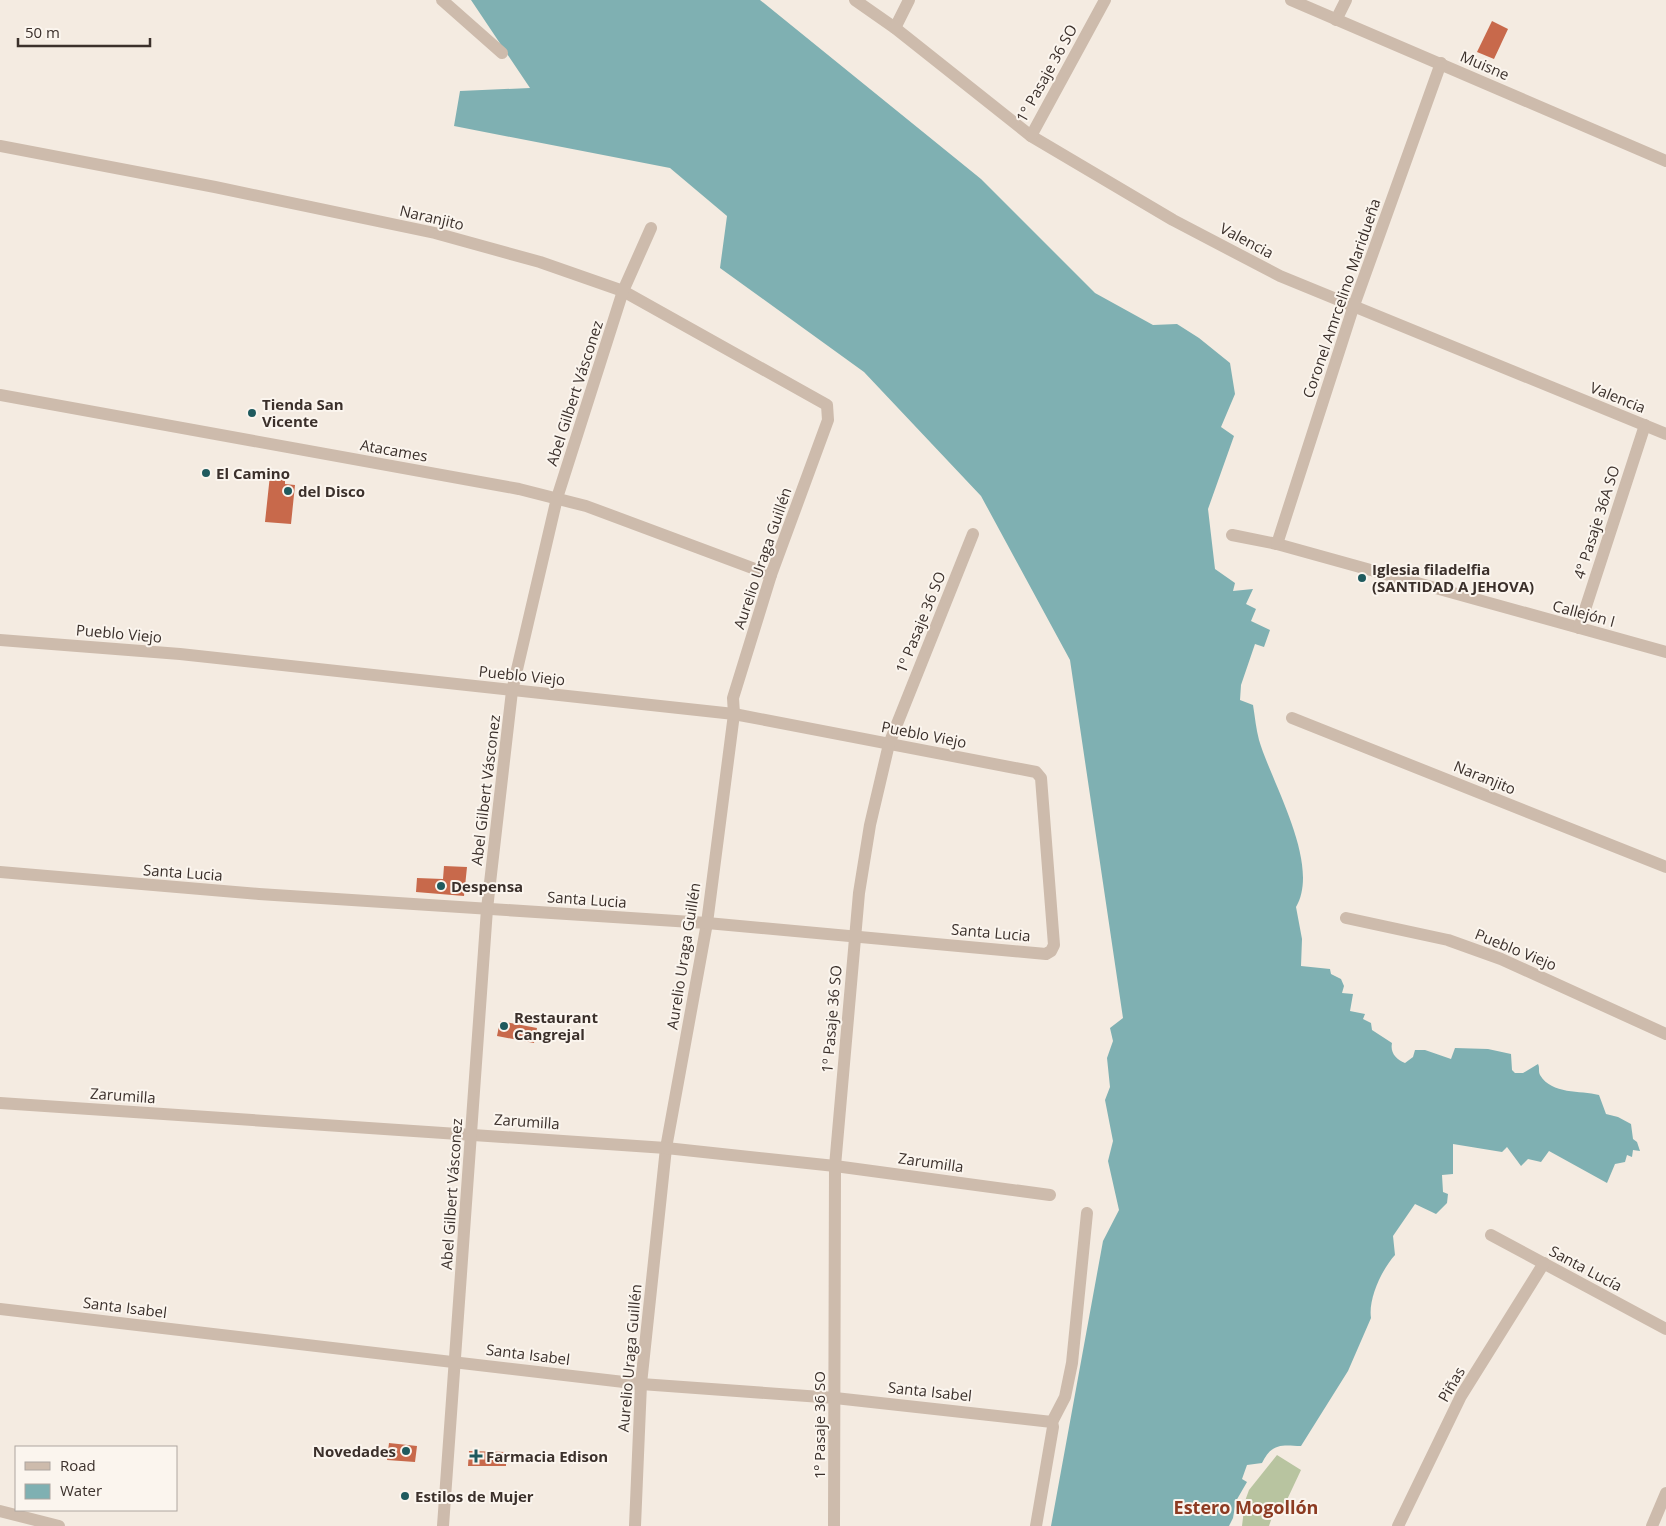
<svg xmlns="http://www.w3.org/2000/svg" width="1666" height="1526" viewBox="0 0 1666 1526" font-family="'Open Sans',sans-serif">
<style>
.green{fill:#b8c4a0}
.water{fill:#7fb0b2}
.building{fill:#c8694b}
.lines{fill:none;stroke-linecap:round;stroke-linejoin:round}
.minor{stroke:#cdbbac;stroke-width:12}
.poi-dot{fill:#1f5a5e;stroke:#fbf5ee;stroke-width:2}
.labels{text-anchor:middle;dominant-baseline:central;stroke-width:4;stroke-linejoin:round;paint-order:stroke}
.street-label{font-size:15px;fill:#3b302b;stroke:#fbf5ee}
.poi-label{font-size:15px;font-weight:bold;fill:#3b302b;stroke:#fbf5ee;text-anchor:start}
.quarter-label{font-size:18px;font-weight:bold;fill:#8c3b22;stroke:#fbf5ee}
</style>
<rect width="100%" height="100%" fill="#f4ebe1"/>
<path class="green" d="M1277,1455L1301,1470L1285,1504L1273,1514L1269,1526H1242L1245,1501L1249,1490Z"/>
<path class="water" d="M471,0H760L981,179L1095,293L1153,325L1177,324L1199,338L1230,363L1235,394L1221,427L1234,436L1208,509L1215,569L1235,583L1233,591L1253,589L1246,604L1256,609L1251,621L1270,630L1264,647L1255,644L1241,685L1240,700L1253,705C1255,717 1256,729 1259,740C1272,784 1321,864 1296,907L1302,939L1301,966L1330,969L1331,974L1341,979L1344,986L1342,993L1353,994L1350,1011L1365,1014L1363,1019L1371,1023L1372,1030L1392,1043C1390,1053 1396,1059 1405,1063L1413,1057L1415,1050H1425L1451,1059L1455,1048L1488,1049L1511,1054L1512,1070L1515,1073H1523L1538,1064C1540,1068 1538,1071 1540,1075C1552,1095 1580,1090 1599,1095L1606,1114L1618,1117L1631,1124L1633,1139L1637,1142L1640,1151L1633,1150L1632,1157L1627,1155L1625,1162L1615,1164L1607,1183L1549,1151L1541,1162L1528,1159L1521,1166L1507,1147L1502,1152L1453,1144V1174L1442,1175L1443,1192L1448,1194L1447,1203L1436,1214L1415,1204L1393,1236L1395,1255C1382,1269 1368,1299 1371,1318L1348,1371L1301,1446C1281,1445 1272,1443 1262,1463L1247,1465L1242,1479L1247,1482L1236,1501L1233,1518L1229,1526H1051L1103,1241L1119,1210L1108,1161L1113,1141L1105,1100L1110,1087L1107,1058L1113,1041L1110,1028L1123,1018L1070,660L981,496L864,372L720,268L727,216L670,168L454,126L460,91L530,88Z"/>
<g class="building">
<path d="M1492,21L1508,29L1494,59L1477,52Z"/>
<path d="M270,475L285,476V484L295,485L291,524L265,522Z"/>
<path d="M444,866L467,867L464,896L416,892L417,878L443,879Z"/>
<path d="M500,1021L537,1028L534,1043L497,1036Z"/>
<path d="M389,1443L417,1446L415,1462L387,1460Z"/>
<path d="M469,1451L506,1452V1466H468Z"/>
</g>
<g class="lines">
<g class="minor">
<path d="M442,0L502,53"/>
<path d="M855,0L895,28L1031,136L1173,220L1280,276L1666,434"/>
<path d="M1291,0L1666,161"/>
<path d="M1336,20L1346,0"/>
<path d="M895,28L909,0"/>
<path d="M1031,136L1105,0"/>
<path d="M0,146L215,187L435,233L540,262L623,291L827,405L828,420L771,575L733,698L734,714L707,923L666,1148L641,1384L635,1526"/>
<path d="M0,395L519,489L586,506L771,575"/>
<path d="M1232,535L1277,544L1666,652"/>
<path d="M1277,544L1353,308L1441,63"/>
<path d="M1579,628L1645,425"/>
<path d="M0,640L180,654L734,714L1036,772L1041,778L1054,945L1051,951L1046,954L707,923L259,894L0,872"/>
<path d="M1292,718L1666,867"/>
<path d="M1346,918L1448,940L1501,959L1666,1034"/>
<path d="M0,1103L666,1148L835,1166L1050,1195"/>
<path d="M1491,1235L1666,1329"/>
<path d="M0,1309L641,1384L835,1398L1052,1422"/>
<path d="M1052,1422L1065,1397L1072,1363L1087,1213"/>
<path d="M0,1511L59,1526"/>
<path d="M443,1526L487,909L512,691L557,498L623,291L651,228"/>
<path d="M834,1526L835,1166L859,893L870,825L889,744L973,534"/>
<path d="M1036,1526L1053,1427L1052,1422"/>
<path d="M1398,1526L1461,1396L1544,1263"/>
<path d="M1652,1526L1666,1493"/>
</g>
</g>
<g class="poi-dot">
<circle cx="252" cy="413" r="5"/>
<circle cx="206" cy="473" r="5"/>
<circle cx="288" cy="491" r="5"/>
<circle cx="1362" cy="578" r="5"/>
<circle cx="441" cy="886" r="5"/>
<circle cx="504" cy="1026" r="5"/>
<circle cx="406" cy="1451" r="5"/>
<path d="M473.5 1448.5h5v5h5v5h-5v5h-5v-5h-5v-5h5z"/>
<circle cx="405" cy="1496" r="5"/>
</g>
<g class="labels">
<g class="street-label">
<text transform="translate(1485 65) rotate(23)">Muisne</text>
<text transform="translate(1046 73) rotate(-61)">1° Pasaje 36 SO</text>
<text transform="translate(432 217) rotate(13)">Naranjito</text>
<text transform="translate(1247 240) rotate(28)">Valencia</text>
<text transform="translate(1341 298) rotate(-71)">Coronel Amrcelino Maridueña</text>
<text transform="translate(574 393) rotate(-72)">Abel Gilbert Vásconez</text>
<text transform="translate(1618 397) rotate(22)">Valencia</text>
<text transform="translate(394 450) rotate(10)">Atacames</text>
<text transform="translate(1596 522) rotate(-72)">4° Pasaje 36A SO</text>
<text transform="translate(762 558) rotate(-71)">Aurelio Uraga Guillén</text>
<text transform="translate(1584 613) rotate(15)">Callejón I</text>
<text transform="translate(920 622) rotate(-68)">1º Pasaje 36 SO</text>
<text transform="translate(119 633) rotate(5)">Pueblo Viejo</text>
<text transform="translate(522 675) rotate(6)">Pueblo Viejo</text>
<text transform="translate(924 734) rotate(11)">Pueblo Viejo</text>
<text transform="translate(1485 777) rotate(22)">Naranjito</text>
<text transform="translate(485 790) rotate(-83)">Abel Gilbert Vásconez</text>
<text transform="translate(183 872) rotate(4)">Santa Lucia</text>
<text transform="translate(587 899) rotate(4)">Santa Lucia</text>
<text transform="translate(991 932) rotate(5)">Santa Lucia</text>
<text transform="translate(1516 949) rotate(22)">Pueblo Viejo</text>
<text transform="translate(683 956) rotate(-81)">Aurelio Uraga Guillén</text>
<text transform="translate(831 1019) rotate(-85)">1º Pasaje 36 SO</text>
<text transform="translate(123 1095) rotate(4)">Zarumilla</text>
<text transform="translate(527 1121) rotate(4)">Zarumilla</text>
<text transform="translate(931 1162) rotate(8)">Zarumilla</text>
<text transform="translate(451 1194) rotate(-86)">Abel Gilbert Vásconez</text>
<text transform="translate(1586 1268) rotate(28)">Santa Lucía</text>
<text transform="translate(125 1307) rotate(7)">Santa Isabel</text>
<text transform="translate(528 1354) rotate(7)">Santa Isabel</text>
<text transform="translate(629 1358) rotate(-85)">Aurelio Uraga Guillén</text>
<text transform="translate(1451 1384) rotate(-60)">Piñas</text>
<text transform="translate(930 1391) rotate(6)">Santa Isabel</text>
<text transform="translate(819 1425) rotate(-90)">1º Pasaje 36 SO</text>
</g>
<g class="poi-label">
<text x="262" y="404">Tienda San<tspan x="262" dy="17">Vicente</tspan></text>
<text x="216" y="473">El Camino</text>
<text x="298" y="491">del Disco</text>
<text x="1372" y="569">Iglesia filadelfia<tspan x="1372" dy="17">(SANTIDAD A JEHOVA)</tspan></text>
<text x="451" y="886">Despensa</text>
<text x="514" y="1017">Restaurant<tspan x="514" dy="17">Cangrejal</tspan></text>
<text x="396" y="1451" text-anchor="end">Novedades</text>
<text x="486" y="1456">Farmacia Edison</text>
<text x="415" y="1496">Estilos de Mujer</text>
</g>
<g class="quarter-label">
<text x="1246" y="1507">Estero Mogollón</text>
</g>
</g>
<rect x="15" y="1446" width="162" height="65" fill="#fbf5ee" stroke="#aea6a0"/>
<rect x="25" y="1462" width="25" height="8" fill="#cdbbac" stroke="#aea6a0"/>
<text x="60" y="1471" font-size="15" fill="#3b302b">Road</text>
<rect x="25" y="1484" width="25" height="15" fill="#7fb0b2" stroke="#aea6a0"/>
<text x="60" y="1496" font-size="15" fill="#3b302b">Water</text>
<path d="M18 38v8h132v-8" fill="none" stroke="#3b302b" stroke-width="2.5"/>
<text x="25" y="38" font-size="15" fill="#3b302b" stroke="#fbf5ee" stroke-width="4" paint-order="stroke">50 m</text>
</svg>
